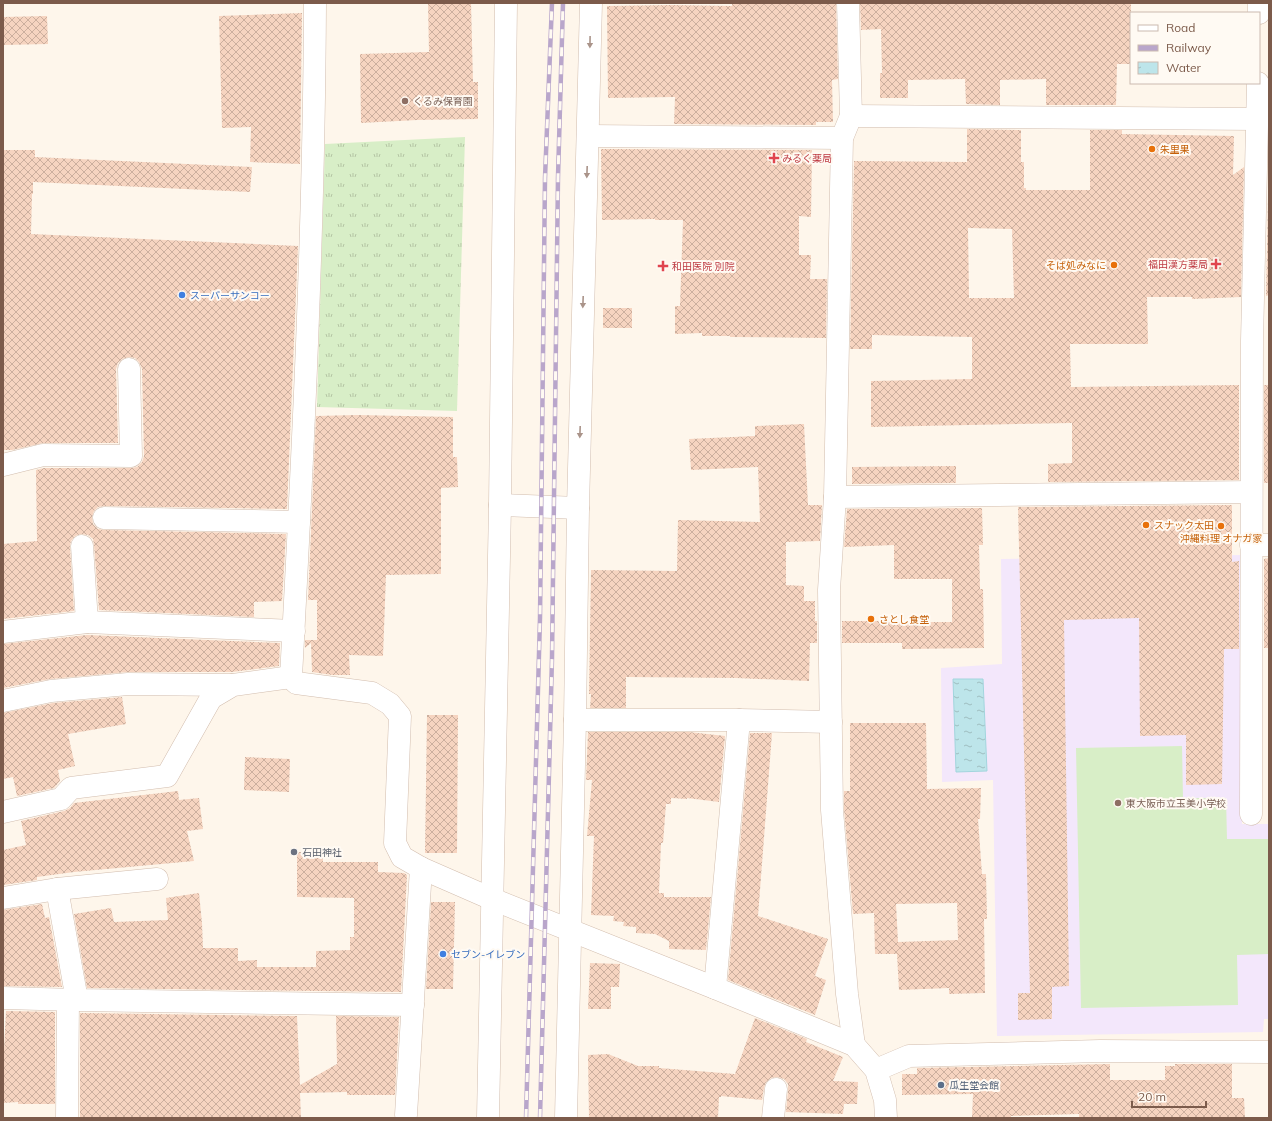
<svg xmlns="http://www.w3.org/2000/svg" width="1272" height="1121" viewBox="0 0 1272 1121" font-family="Mulish,'Noto Sans JP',sans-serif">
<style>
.education{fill:#f3e7fb}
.grass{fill:url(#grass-tufts)}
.pitch{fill:#d8eec7}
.water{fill:url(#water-ripples);stroke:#a2d5dd}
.building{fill:url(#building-cross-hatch);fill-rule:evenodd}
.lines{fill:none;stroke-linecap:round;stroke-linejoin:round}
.minor-casing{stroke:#d2bdae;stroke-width:23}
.minor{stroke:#fff;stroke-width:22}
.rail-casing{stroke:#b9a6cb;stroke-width:4.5}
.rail{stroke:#fffaf3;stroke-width:3;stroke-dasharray:9;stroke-linecap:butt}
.oneway{fill:#aa948a}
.education-dot{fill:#8d6e63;stroke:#fffaf3;stroke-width:1.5}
.food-dot{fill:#e8710a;stroke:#fffaf3;stroke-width:1.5}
.health-dot{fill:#e0444e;stroke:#fffaf3;stroke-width:1.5}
.shop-dot{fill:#3f7fe0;stroke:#fffaf3;stroke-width:1.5}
.worship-dot{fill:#6b7280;stroke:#fffaf3;stroke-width:1.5}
.service-dot{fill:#5c6f8a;stroke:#fffaf3;stroke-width:1.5}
.labels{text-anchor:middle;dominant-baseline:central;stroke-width:4;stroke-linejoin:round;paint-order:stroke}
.education-label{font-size:10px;fill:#785e54;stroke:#fffaf3;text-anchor:start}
.food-label{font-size:10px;fill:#c56008;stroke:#fffaf3;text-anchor:start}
.health-label{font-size:10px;fill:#be3a42;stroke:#fffaf3;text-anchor:start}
.shop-label{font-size:10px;fill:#366cbe;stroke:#fffaf3;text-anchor:start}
.worship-label{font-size:10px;fill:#5b616d;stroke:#fffaf3;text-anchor:start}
.service-label{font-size:10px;fill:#4e5e75;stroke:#fffaf3;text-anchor:start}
</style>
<defs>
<pattern id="grass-tufts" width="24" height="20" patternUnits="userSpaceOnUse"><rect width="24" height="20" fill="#d8eec7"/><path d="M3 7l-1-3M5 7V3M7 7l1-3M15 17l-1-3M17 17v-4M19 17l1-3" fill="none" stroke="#b4c4a4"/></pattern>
<pattern id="water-ripples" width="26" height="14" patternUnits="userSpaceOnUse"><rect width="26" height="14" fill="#bde5ea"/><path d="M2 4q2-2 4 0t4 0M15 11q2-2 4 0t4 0" fill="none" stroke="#9fbdc0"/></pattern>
<pattern id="building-cross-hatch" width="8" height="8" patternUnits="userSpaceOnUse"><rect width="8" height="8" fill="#f6d4c0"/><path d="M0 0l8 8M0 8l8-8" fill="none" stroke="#ccaf9e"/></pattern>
</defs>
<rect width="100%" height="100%" fill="#fef6eb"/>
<path class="education" d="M1243,555L1242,824H1269V1019H1264L1263,1032L997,1036L993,780L942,782L941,668L1002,664L1001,559Z"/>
<path class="grass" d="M465,137L457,411L317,407L325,144Z"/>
<path class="pitch" d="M1182,746L1183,798H1226L1227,839H1269V954L1237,955L1238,1005L1081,1008L1076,748Z"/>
<path class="water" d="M953,679H983L987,771L956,772Z"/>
<g class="building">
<path d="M428,3H471L473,82H478V119L417,120L361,123L360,54L429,52Z"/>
<path d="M732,3H836L838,79L832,80L833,122H816V125L674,124L675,97L608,98L607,6L671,5L732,6Z"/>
<path d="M860,3H1131V64H1117L1116,105H1046V79L1000,80V105L966,104L965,79L908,80V98H880V73H882L881,29L861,30Z"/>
<path d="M302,13L300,164L250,162L251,127L222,128L219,16Z"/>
<path d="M47,16L48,44L3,45V17Z"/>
<path d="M967,129L1021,130V162H1024V188H1026V190H1090V130H1122V134L1234,136L1233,175L1244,167L1241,297L1192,299V297H1147L1148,344H1070L1071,387L1239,385V480L1048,482V464L1072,463V423L871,427V381L972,379V337L872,335V349H850L854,161L967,162ZM968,228L1012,229L1014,298H969Z"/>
<path d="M1269,148V295L1266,296Z"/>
<path d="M601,149L812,150L811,217L799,216V255H811L810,279H827L826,338L730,337V336H702V333L675,334V306H680L683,220H655V219L602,220Z"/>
<path d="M3,150H35V157L252,167L250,192L33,182V194H32L31,234L298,246L287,509L104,506L98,507L94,511L92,517L93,524L98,529L104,530L286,534L282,601L254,602V617L99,610L94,545L93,539L88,535L81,534L75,536L71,541L70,546L74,611L3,619V544L37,541L36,470L44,468H131L137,467L142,462L144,456L142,369L139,362L135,358L129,357L122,359L118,363L116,369L118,443H43L12,450H3Z"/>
<rect x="603" y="308" width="29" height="20"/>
<rect x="1264" y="385" width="5" height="98"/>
<path d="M357,415L453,417V457H457L458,487L441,488V574L386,575L383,656L349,655L350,675H332L312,672L311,643L305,648V640H317V600H308L316,416Z"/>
<path d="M804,424L808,505H822L820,541L786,542V585L804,586V601H815V621H817V643H810L809,681L736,678L626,677V708H590L591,694H589L591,570L677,571L678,520L760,522L758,467L691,470L689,439L755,436V426Z"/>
<path d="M956,466V483L852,484V467Z"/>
<path d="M1232,505V562L1239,561V649H1224L1222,784L1186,785V735L1140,736L1139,618L1064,620L1069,986L1052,987V1019L1018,1020V993H1030L1018,507Z"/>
<path d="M982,508L983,545H979L980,589H983L984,648L902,649V643H842V621H879V622H952V579H894V545L844,547L847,509Z"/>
<path d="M1269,558V648H1264V559Z"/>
<path d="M87,635L280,643L279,666L232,672H127L50,679L3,688V644Z"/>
<path d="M122,697L126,724L68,734L75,766L58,770L60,781L54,788L17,796L13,777L3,779V713L53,703Z"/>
<path d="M427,715H458L457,853H425Z"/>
<path d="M850,723H926L927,789L981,788L980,819H978L982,874H986L987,919H984L985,993L949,994V988L899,990L897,954H875L874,913L853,914L844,809V791H850ZM957,903L958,940L898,942L896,904Z"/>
<path d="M588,732H689L725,736L719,802L687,798V799L671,798V804H666L663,843H661L659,893H664V897H711L706,950L669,949V941L655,934L636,933V927L623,926L624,922L613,921L614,916L591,915L594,836H587L592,780H586Z"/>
<path d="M750,733H772L758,916L828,939L815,976L826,980L815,1015L728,980Z"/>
<path d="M245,757L290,759L289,792L244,790Z"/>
<path d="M178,791L179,800L199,798L203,829L187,831L194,861L74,872L37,877V880L3,885V850L26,845L21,821L64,811L70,808L74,803Z"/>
<path d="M297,852H323V862H378V872L404,873L407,875L401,992L87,988L74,914L111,908L114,922L168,920L166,898L199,893L202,923L203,948H238V961L257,960V967H316V951L350,950V937H354V898L297,897Z"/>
<path d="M431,902H455L453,989H426Z"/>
<path d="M42,904L45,918L49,917L62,987L3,986V910Z"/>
<path d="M590,963L620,964L619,987H611V1009H588Z"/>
<path d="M6,1011L55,1012V1104H18V1102L3,1103V1050H4Z"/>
<path d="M80,1013L297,1016L300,1085L337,1064L336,1016L399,1017L395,1095H347V1092L300,1093L301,1118H80Z"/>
<path d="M755,1018L807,1039L806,1042L843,1057L833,1081L858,1082L857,1104H844L843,1114L786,1112L788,1090V1084L784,1079L777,1077L771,1078L766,1082L764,1088L762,1100L721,1096V1097H719L718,1118H589L588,1055L608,1054L638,1066H659V1068L735,1074Z"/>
<path d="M1110,1064V1080H1165V1066H1175V1064H1232V1098H1244L1245,1118H1079V1114L1011,1116V1118H972L973,1094L902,1095V1074H917V1068Z"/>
</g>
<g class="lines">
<defs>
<g id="minor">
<path d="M315,3C314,228 303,453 291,677L296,683L372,693L390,704L400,716L395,843L402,857L421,868L492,899L715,988L854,1045L876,1070L885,1100L886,1118"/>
<path d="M848,3L851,116L842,138L835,497L829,590L832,810L847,994L854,1045"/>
<path d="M1259,13V3"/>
<path d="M851,116L1257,119"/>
<path d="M588,136L842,138"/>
<path d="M3,465L43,455L131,456L129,369"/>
<path d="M835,497L1251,492"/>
<path d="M500,505L578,508"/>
<path d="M104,518L299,522"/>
<path d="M1251,545H1269"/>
<path d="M87,622L294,631"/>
<path d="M3,632L87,622L82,546"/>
<path d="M3,701L51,691L128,684L232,685"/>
<path d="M575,720H739"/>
<path d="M3,812L61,799L71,788L167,776L211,698L233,685L291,677"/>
<path d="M1251,814L1252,341L1258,83"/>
<path d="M57,889L77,1000L413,1005"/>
<path d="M3,898L57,889L157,879"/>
<path d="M715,988L739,720L831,722"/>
<path d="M3,998L77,1000"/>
<path d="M876,1070L909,1056L1100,1051L1269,1052"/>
<path d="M406,1115L421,868"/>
<path d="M67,1118L68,999"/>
<path d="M488,1118L500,505L506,3"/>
<path d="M566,1118L575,720L578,508L591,3"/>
<path d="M773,1118L776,1089"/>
</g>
</defs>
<use href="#minor" class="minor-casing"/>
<use href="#minor" class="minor"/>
<defs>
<g id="rail">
<path d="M526,1118L540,618L545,178L552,3"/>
<path d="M540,1118L552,658L558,177L563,3"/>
</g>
</defs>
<use href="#rail" class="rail-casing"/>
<use href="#rail" class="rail"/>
</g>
<defs><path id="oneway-solid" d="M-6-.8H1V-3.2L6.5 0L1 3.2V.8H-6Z"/></defs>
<g class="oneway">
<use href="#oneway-solid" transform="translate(590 42) rotate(91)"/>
<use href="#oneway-solid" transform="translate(587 172) rotate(92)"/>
<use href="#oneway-solid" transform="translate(583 302) rotate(92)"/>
<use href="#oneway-solid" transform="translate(580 432) rotate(92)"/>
</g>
<g class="education-dot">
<circle cx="405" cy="101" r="4"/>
<circle cx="1118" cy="803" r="4"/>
</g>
<g class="food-dot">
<circle cx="1152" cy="149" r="4"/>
<circle cx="1114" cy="265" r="4"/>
<circle cx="1146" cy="525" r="4"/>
<circle cx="1221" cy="526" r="4"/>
<circle cx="871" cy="619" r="4"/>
</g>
<g class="health-dot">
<path d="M772 152h4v4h4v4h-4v4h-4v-4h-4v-4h4z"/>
<path d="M1214 258h4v4h4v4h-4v4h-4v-4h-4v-4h4z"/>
<path d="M661 260h4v4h4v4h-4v4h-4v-4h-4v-4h4z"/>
</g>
<g class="shop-dot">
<circle cx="182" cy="295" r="4"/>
<circle cx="443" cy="954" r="4"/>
</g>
<circle class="worship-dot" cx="294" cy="852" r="4"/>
<circle class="service-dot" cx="941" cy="1085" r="4"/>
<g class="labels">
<g class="education-label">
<text x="413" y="101">くるみ保育園</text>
<text x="1126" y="803">東大阪市立玉美小学校</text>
</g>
<g class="food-label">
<text x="1160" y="149">朱里果</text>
<text x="1106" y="265" text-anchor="end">そば処みなに</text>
<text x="1154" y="525">スナック太田</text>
<text x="1221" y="538" text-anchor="middle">沖縄料理 オナガ家</text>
<text x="879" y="619">さとし食堂</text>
</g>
<g class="health-label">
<text x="782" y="158">みるく薬局</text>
<text x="1208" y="264" text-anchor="end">福田漢方薬局</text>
<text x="672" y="266">和田医院 別院</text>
</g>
<g class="shop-label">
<text x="190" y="295">スーパーサンコー</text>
<text x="451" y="954">セブン-イレブン</text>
</g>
<g class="worship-label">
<text x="302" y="852">石田神社</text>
</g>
<g class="service-label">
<text x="949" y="1085">瓜生堂会館</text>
</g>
</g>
<rect width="1272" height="1121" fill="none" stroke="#7c5b4b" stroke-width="8"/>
<rect x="1130" y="12" width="130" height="72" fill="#fffaf3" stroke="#cbbab0"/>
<rect x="1138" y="25" width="20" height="6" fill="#ffffff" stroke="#cbbab0"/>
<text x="1166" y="32" font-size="12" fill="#7c5b4b">Road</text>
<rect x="1138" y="45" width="20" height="6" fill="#b9a6cb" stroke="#cbbab0"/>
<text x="1166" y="52" font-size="12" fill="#7c5b4b">Railway</text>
<rect x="1138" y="62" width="20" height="12" fill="url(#water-ripples)" stroke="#cbbab0"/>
<text x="1166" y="72" font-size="12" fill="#7c5b4b">Water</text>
<path d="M1132 1101v6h74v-6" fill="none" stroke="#7c5b4b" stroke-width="2"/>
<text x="1138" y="1101" font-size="12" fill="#7c5b4b" stroke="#fffaf3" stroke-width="3" paint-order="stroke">20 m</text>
</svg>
